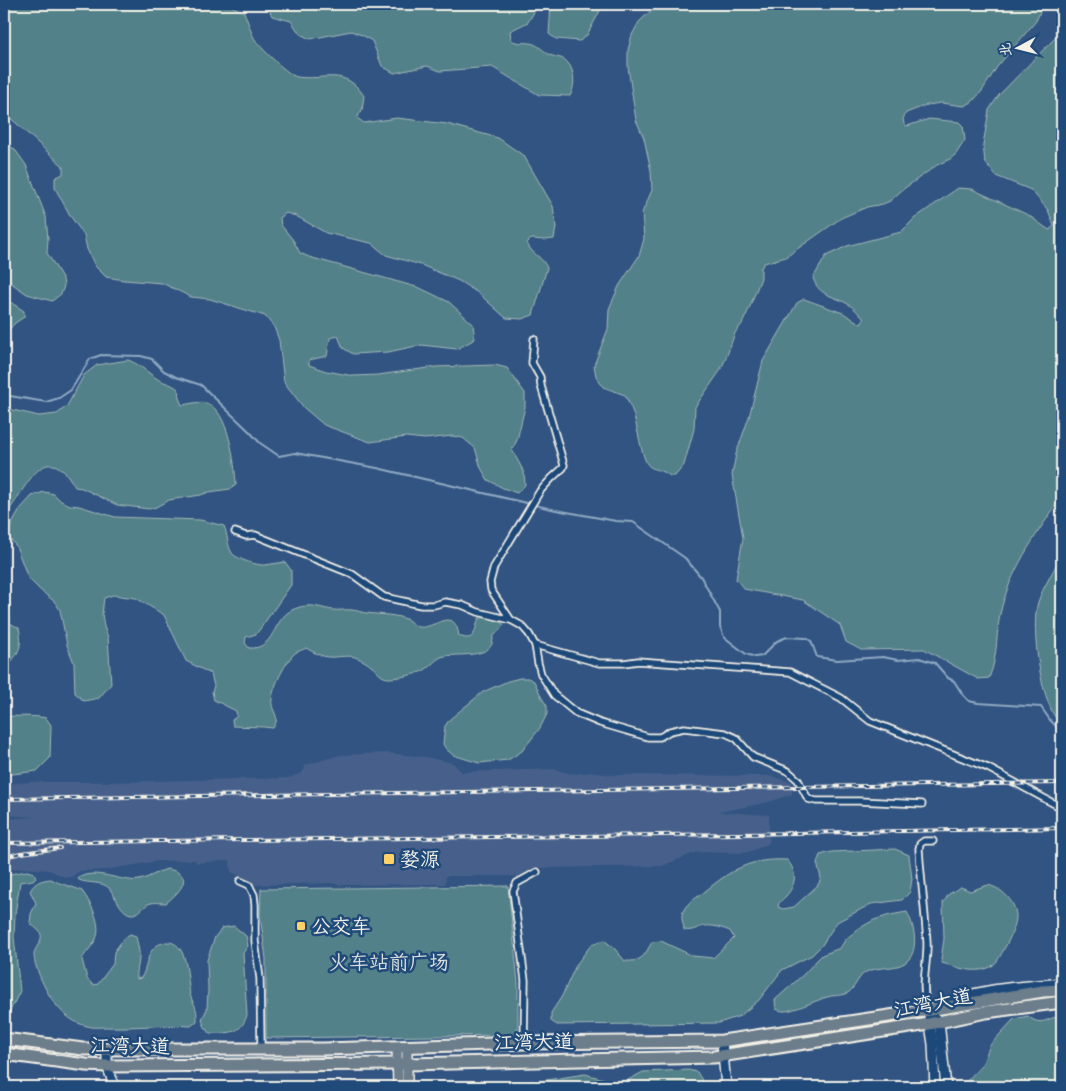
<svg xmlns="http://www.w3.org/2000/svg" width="1066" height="1091" viewBox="0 0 1066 1091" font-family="Caveat,'LXGW WenKai TC',sans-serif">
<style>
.built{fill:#46608b}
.green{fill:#538189;stroke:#a4b9b8}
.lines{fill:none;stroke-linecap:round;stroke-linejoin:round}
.stream{stroke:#8faac2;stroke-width:2}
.street-casing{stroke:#f4f1e8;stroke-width:9}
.secondary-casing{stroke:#f4f1e8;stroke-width:12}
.primary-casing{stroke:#f4f1e8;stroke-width:12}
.highway-casing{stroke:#f4f1e8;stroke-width:15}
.street{stroke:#1f4a7a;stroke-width:5.5}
.secondary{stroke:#1f4a7a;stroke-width:9}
.primary{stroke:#6c7d8b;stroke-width:9}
.highway{stroke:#6c7d8b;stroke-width:11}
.rail-casing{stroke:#f4f1e8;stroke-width:4}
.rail{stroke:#1f4a7a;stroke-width:2;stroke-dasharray:5.5;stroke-linecap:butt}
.poi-dot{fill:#ffd166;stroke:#1f4a7a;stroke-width:2}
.labels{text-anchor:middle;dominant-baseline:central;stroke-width:5;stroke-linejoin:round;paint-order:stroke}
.poi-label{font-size:20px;fill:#f4f1e8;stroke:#1f4a7a;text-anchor:start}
.park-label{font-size:20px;fill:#dce0da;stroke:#1f4a7a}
.street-label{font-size:20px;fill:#f4f1e8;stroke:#1f4a7a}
</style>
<rect width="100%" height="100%" fill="#325482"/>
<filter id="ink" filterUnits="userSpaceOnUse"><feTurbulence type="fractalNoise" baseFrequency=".02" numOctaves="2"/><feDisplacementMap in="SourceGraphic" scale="10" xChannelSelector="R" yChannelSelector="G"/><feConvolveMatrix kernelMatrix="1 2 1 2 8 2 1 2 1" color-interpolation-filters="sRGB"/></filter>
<g filter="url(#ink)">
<path class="built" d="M387,753L425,757L453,763L462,772L554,769L571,774L594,772L609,775L769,776L792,782V794L769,802L719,812L769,815V843L751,851L742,853L697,852L662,866L538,868L530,870L519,876H446L445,884L339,885L332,883L254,885L248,880L231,872L230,860L196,863V860L158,861L105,870L80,871L71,877H65L49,870L20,868L4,871V819L36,817L4,815V784L33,782H111L289,778L302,773L306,765L340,755Z"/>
<g class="green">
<path d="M4,4H227L244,12C248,21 251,34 256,41C263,50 288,75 297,77C324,81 345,66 364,96L362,110L357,118L364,123L397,118L447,124L498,138L524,156L553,206L556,227L554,239L544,240L531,239L527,243C531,254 543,257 547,268L533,315L522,319L506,318L478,293L459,281L421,265L386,255L371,243L326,233L296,216L286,213L280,218L281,225L293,240L300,253L309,257L420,288L449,302L473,324L475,339L457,349L421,345L388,352L353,354L343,348L338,336L330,338L327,356L309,360V365L326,371L354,376L378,375L435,367L495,365L507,368L525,393V407L517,440L512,450L524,472L525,485L517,493L503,488L488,480L481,468L475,448L463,438L452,436L425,439L406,437L370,442L324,425L304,408L284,382L279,340L274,327L265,316L210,299L191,297L162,283L124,280L106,277L95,266L87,249L84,235L71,217L55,188V178L63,174V166L4,112Z"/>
<path d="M267,4H539L528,22L510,31L511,40C518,44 523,42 530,43C538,44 543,51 550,55C554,57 561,57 565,60C575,68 576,85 570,96L539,95L492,67L440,71L427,66L394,73L382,66L372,41L364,36L351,31L310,39L300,34L291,21L272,16Z"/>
<path d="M551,4H590L600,11L587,35L580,41L556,39L549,34Z"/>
<path d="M658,4H1039L1040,12L1036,21L997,67L982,91L972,102L964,106L941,103L927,105L906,113L903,119L904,124L907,126L929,119L959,122L963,126L965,140L956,154L950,159L937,165L902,190L890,201L883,204L867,207L841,218L786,257L764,263L761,268V278L749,309L742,324L735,333L726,358L720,371L695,407L694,429L684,465L675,476H670C662,469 655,471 649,466C642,461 637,424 633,413C631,407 628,401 625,395L603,387L596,376L594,365L608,329L609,309L619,286L639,256L644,239L642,213L652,190L651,171L644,138L636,120L628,67V50L632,35L639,22Z"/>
<path d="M1060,4H1062V496C1039,531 1013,565 1002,606C995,630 999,655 989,678L978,679L924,649L861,650L846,642L840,625L803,600L744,589L736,579L743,538L732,475L736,454L749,417L763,361L797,303L804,299L843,313L861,324L864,319C859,314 853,306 846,303C832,295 819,296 813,278L826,256L847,246L901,232L915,218L958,188L972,189L1028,215L1049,230L1054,226L1048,210L1031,190L996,176L985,162L983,145L989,110L999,95L1056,37L1055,20Z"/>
<path d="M4,140L16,151L26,165L46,217L48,239L47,253L63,279L64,286L61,294L52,301L27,294L4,278Z"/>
<path d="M4,294L7,300L24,311V317L15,323L4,335Z"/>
<path d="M128,360C139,364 146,371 156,378C163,383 171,383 178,389L179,398L182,405C189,404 199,401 206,403C229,410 235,464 236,485L230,489L209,492L201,495L169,500L156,507L149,509L117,505L82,488L75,487C44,432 25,493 4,517V408L39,416L57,414L67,406L84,375L97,365Z"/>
<path d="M44,492L54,494L61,501L70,505L79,506L115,517L200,520L224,526C228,535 227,545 232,553C236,559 258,566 265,565C272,564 278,563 285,562L291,570V585L260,629L256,634L246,637L245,643L249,648C275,650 272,620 292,610C296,608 302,606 307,606C315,605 324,609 333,610C339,611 346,609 352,610C357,610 362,613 367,613C380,615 396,614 408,620C411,622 412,624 414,625C430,636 454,601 459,636C476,643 474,630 479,618C487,617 499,619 504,625L493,637C494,661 455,652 441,657C435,660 432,665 426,669C420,674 398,678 389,678C380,678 378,671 371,666C368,663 362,660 358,658C348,654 338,658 328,657C320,656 313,652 306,648C303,650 298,651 295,653C286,661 273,686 272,699C270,712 282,715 273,728C260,726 246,727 233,726L232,720L237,716L236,711L214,700L212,692L214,686L211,674L186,661L164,615L136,598L113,595L104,598L102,614L104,627L108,637L111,684L99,698L84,701L75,693L74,663L67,645L60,610L55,602L40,590L28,578L16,546L6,534L21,508L32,496Z"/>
<path d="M1062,554V725C1041,709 1030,627 1038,602C1043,587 1055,569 1062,554Z"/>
<path d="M4,620L19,628C24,650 16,655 4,671Z"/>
<path d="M520,678H528L534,681L542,698L547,706V714L540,728L522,751L508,760L479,763L453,755L446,749L443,744L445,726L450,719L483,692L508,681Z"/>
<path d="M4,716C18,717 32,715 46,718L51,725L50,758L37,771L4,775Z"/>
<path d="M895,849L909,855L912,879L910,892L902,900L871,904L837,922L822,945L812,955L782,970L759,1000L740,1016L719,1023L557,1025L551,1021V1013L562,996L576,965L591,945L604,940L614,948L625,961C642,962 644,956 652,942L661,941L693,956L713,958L734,938L730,931C722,928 714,925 705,926C697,927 693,932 684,930C684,925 681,919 682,915C684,904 695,899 703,893C731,870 749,858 787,860C798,872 796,886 785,897C781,901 779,901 778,907L783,909L794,907L818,885L821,878L817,863L820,855L832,852Z"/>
<path d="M167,869C196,874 181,891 166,903C162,903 155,902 151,903C143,905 140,915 131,914C121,913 115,895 109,888C102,881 88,884 79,880L78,878C93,869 113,878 129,880C143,883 153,873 167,869Z"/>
<path d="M27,871L34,873L36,877L33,880L20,882L15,914L14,937L20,991L7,1017L4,1019V875Z"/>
<path d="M51,879C61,885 72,886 82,891C90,902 101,921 97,936C95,944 86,952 82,959L87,979L93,985L98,984L113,964L114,952L124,938L130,934L136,936C137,943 140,951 139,958C139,965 136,971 137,979L141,978C147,969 146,958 153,949C156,945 161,943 166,942C189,940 187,981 190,994C191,1000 195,1004 196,1009C197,1012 197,1017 197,1021L191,1026C163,1024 134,1028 106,1027C100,1027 92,1028 87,1026C60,1020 44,990 36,966C35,963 34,958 34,955C34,947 46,939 39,931C36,928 33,926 30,923L31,914L36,903L30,891C35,882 41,880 51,879Z"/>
<path d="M988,885C1002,888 1017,903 1016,918C1015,929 1008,942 1003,951C999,958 996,965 988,968C974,974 956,967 942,963L941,959L944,939L943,903L949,894L961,887L970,891Z"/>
<path d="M508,886L518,982V1035L266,1038V959L260,915L261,889Z"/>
<path d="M907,912C914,925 919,947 909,959C900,971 879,965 866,972C857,977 855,990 846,994C840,996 833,995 827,997C817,1000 792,1012 783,1011C781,1011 779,1010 776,1009L775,1000L804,974L816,961L822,955L840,948L846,939L858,929L874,920L890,915Z"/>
<path d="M234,926L246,936L248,946L243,953L247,1015C241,1035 228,1033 210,1033L204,1026L202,1019L207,1009L208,990L207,960L215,937L222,928Z"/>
<path d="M1028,1016C1042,1028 1047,1017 1062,1016V1087H961L982,1065L990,1045L1014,1019Z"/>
<path d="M688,1070L697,1072L706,1087H526V1084L531,1080L540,1081L585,1074L615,1082L628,1080L643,1072Z"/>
</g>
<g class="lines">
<path class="stream" d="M4,395L46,402L59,398L71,390L90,359L101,355L141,356L152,359L164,371L176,377L201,385L250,432L260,443L279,456L295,453L377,468L556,510L616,521L633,522L685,558L701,577L720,612V627L724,637L746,654L755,657L762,656L777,641L787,637L806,638L811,641L817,657L837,660L883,657L898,660L919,658L935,663L948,678L954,681L963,695L969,701L978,703L1041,707L1050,720L1062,732"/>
<defs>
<g id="street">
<path d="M534,339L532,363L540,377L541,386L564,465L563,468L552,478L540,491L494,567L490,582L491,590L511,620L522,626L529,634L535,645L538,663L541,674L554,695L576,713L600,723L648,737H660L670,731L684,728L725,733L736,738L753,757L788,771L798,780L808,799L816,801H859L922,804"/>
<path d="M235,532L246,536L255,535L352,574L384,597L421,605H434L445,602L462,605L478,612L511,620"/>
<path d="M535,645L599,663H624L638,661L790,672L841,698L870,721L988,768L1062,808"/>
<path d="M240,881L249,885L254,895L255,905V941L260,979L261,1048"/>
<path d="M929,1010C919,987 928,966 927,942C925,911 921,880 919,849L920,844L924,841H933"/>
<path d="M524,1043L525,980L513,891L517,883L537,872"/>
</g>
<g id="secondary">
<path d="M938,1006C977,988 1020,987 1062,983"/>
<path d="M929,1010L939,1022L946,1087"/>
<path d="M929,1018L933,1044L935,1087"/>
<path d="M722,1041L726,1087"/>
<path d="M107,1049V1066L115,1087"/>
</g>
<g id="primary">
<path d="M397,1047L398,1087"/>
<path d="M407,1087V1047"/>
</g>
<g id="highway">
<path d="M4,1039L83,1049H323L524,1043L722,1041L929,1010L1043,991L1062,990"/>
<path d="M4,1054L86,1065L107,1066L407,1064L714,1057L929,1024L986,1012L1062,1002"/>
</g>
</defs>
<use href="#street" class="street-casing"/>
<use href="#secondary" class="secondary-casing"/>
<use href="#primary" class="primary-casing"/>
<use href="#highway" class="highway-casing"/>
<use href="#street" class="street"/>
<use href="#secondary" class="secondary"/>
<use href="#primary" class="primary"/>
<use href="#highway" class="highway"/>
<defs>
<g id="rail">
<path d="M4,799L1062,783"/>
<path d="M4,843L740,834L1062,828"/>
<path d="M4,857L21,853L60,848"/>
</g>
</defs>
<use href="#rail" class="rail-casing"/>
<use href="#rail" class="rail"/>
</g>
</g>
<g class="poi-dot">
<rect x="383" y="853" width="12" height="12" rx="2.5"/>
<rect x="296" y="921" width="10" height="10" rx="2.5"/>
</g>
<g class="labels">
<g class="poi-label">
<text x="400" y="859">婺源</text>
<text x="311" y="926">公交车</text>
</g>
<g class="park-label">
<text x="389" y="962">火车站前广场</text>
</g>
<g class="street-label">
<text transform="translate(933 1003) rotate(-11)">江湾大道</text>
<text transform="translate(534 1042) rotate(-1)">江湾大道</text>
<text transform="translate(130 1046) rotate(1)">江湾大道</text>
</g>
</g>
<rect width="1066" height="1091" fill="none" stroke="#1f4a7a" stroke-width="20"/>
<rect x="10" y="10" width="1046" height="1071" fill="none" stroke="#f4f1e8" stroke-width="2" filter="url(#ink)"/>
<g transform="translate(1018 48) rotate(263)" stroke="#1f4a7a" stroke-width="4" paint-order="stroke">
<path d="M0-4L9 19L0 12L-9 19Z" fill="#f4f1e8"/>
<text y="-8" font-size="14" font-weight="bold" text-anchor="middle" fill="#f4f1e8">北</text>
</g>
</svg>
